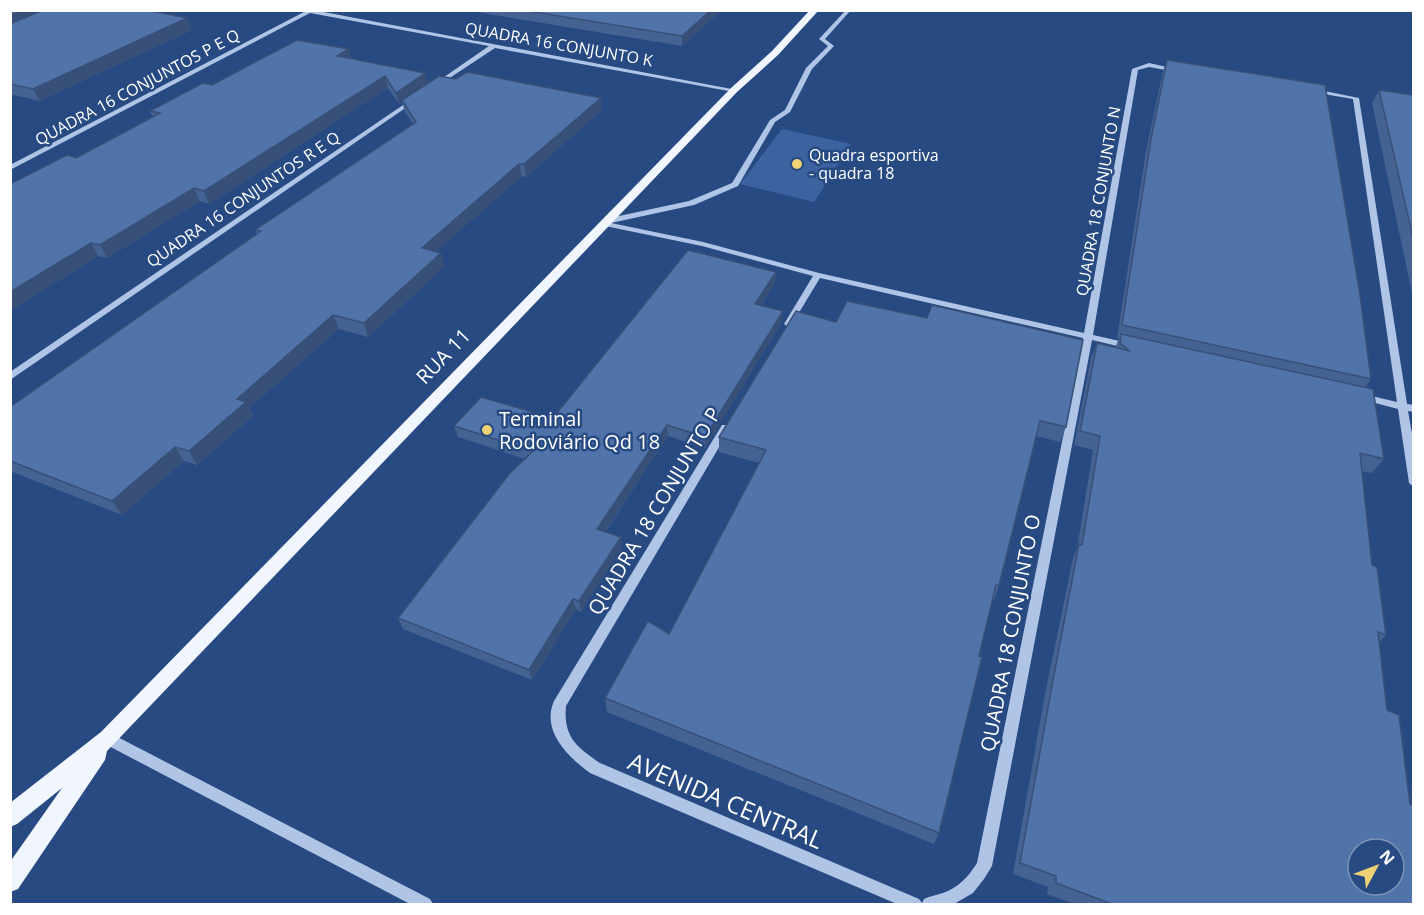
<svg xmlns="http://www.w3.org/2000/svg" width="1424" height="915" viewBox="0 0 1424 915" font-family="'Open Sans',sans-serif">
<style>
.green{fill:#3c639f}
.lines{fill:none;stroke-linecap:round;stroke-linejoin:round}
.minor{fill:#b0c5e6;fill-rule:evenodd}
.major{fill:#f1f5fd;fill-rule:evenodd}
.wall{fill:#456392}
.shaded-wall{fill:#385077}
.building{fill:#5073aa;stroke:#385077;stroke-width:1.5;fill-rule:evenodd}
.poi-dot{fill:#efd275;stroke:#274a82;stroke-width:2}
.labels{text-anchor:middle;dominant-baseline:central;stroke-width:5;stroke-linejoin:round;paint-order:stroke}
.far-street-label{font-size:16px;fill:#fff;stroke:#274a82}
.far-poi-label{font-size:16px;fill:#fff;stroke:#274a82;text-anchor:start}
.street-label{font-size:20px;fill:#fff;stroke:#274a82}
.poi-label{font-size:20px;fill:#fff;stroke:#274a82;text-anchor:start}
.near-street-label{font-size:24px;fill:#fff;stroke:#274a82}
</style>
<rect width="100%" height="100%" fill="#274a82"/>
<path class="green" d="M782,129L851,144L814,202L740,184Z"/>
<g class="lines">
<g class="minor">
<path d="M299,10H313L737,90L734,92L495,48L436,87L434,86V84L489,46L310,13L10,170V165L304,12Z"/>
<path d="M846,10H851L825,39L834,46L812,69L790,112L775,122L738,186L694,205L611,223L703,242L819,273L1084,333L1132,69L1149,63L1180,70L1177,72L1149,67L1138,70L1093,335L1133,344L1135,346L1130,349L1092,340L992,866L984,879L973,893L954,904H897L590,773C568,757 541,731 554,701L722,425H730L731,427L566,706C563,737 577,747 600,763L919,899L922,903L924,899C930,896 937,895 943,893C958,888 969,876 977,863L1083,338L820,278L792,324L788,327L784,324L813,276L702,246L605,226L601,224L605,219L689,201L732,183L770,120L785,110L806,68L828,46L819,39Z"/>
<path d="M1314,89L1359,98L1407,404L1414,405V412L1408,411L1414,445V487L1409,483L1398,409L1360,399L1358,397L1363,394L1397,402L1353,99L1312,92L1311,91Z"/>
<path d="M412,99L417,100L10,380V372Z"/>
<path d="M108,732L430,899L433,904H410L103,743L101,738L103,733Z"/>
</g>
<path class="major" d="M810,10H819L778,55L737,92L107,751L105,760L18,889L10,892V862L62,788L17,824L10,827V803L101,732L731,88L772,51Z"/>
</g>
<g class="wall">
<path d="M10,10L187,18L192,30L39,101L10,94Z"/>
<path d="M465,10H722L682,46Z"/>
<path d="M349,49L351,58L428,83L602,110L526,177L522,176L436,251L445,266L368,337L339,329L249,408L253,416L197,465L184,461L122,515L10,471V407L257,234L255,230L413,124L405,112L402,102L399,104L388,88L209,204L200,201L107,258L98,256L10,311L76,158L153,117L150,111L212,85Z"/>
<path d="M1167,60L1371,379L1365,387L1384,459L1372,473L1362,471L1372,565L1386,635L1379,642L1387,710L1413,904H1075L1047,894L1048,887L1013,874L1045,694L1073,558L1077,549L1093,450L1074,445L1091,358L1097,343L1115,348L1119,338H1117L1146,151L1163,71Z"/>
<path d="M1379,90L1413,95V298L1372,103Z"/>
<path d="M776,272L775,282L761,306L783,311L782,322L705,448L668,436L605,532L622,548L581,612L576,609L532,680L403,629L398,618L525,459L458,437L454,426L553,418Z"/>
<path d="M927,318L1066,427L1060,442L1036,436L999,585L994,600L993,599L979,656L939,833L934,844L607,712L605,698L669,634L759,463L719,452V437L836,322Z"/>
</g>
<g class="shaded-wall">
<path d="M23,10H56L10,29V15Z"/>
<path d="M711,10H722L682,46V36Z"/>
<path d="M187,18L192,30L39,101L33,89Z"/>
<path d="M349,49L352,61L337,56Z"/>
<path d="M425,73L428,85L402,100V102L399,104L396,93Z"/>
<path d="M385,76L388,88L209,204L204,191Z"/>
<path d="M601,98L602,110L526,177L524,164Z"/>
<path d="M519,164L522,176L426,261L422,248Z"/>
<path d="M194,188L200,201L107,258L100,245Z"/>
<path d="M91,243L98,256L10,311V292Z"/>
<path d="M441,253L445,266L368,337L364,323Z"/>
<path d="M776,272L775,282L755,315V304Z"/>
<path d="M783,311L782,322L705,448V437Z"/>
<path d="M333,315L339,329L249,408L253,416L197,465L189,451L237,399Z"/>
<path d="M667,425L668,436L599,540L597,529Z"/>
<path d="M175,447L184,461L122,515L112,501Z"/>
<path d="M621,537L622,548L581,612L579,601Z"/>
<path d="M573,599L576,609L532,680L529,670Z"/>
</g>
<g class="building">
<path d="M10,10H23L10,15Z"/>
<path d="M43,10H147L187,18L33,89L10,84V24Z"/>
<path d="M522,10H711L682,36Z"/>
<path d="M297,40L349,49L337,56L425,73L396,93L385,76L204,191L194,188L100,245L91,243L10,292V184L67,155L76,158L160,113L150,111L203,83L212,85Z"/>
<path d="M1167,60L1325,85L1360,295L1371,379L1122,325L1151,139Z"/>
<path d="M467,72L601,98L524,164H519L422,248L441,253L364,323L333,315L237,399L246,402L189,451L175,447L112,501L10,461V407L261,231L255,230L416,122L402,100L439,76L456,79Z"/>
<path d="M1379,90L1413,95V238Z"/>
<path d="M688,250L776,272L755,304L783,311L705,437L667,425L597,529L621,537L579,601L573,599L529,670L398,618L510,473L533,451L454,426L481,397L553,418Z"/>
<path d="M847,301L927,318L932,305L1083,340L1066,427L1040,421L999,585H996L979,656L982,657L939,833L605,698L648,621L669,634L766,450L719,437L796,311L836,322Z"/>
<path d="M1121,334L1373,389L1384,459L1360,453L1372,565L1377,567L1386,635L1378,632L1387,710L1399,715L1410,804L1413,805V904H1112L1056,883V876L1020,863L1053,680L1079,544L1082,545L1100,436L1080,431L1097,343L1130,351L1120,343ZM1358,849H1394V885H1358Z"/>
</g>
<g class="poi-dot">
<circle cx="797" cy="164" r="6"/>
<circle cx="487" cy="430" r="6"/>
</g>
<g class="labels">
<g class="far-street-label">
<text transform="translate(559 44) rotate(10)">QUADRA 16 CONJUNTO K</text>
<text transform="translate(137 87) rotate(-28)">QUADRA 16 CONJUNTOS P E Q</text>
<text transform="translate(243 199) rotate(-34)">QUADRA 16 CONJUNTOS R E Q</text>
<text transform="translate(1098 201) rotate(-80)">QUADRA 18 CONJUNTO N</text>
</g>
<g class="far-poi-label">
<text x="809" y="155">Quadra esportiva<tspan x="809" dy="18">- quadra 18</tspan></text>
</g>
<g class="street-label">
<text transform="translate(443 356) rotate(-46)">RUA 11</text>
<text transform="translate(654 511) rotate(-59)">QUADRA 18 CONJUNTO P</text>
<text transform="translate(1010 633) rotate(-79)">QUADRA 18 CONJUNTO O</text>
</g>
<g class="poi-label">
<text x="499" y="418">Terminal<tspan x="499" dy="23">Rodoviário Qd 18</tspan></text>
</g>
<g class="near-street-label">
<text transform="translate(726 800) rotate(23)">AVENIDA CENTRAL</text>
</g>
</g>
<rect width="1424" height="915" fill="none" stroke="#ffffff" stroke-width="24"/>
<g transform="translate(1376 867) rotate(49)"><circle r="28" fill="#274a82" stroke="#7d92b4" stroke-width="1.5"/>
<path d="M0-4.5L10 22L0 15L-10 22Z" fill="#efd275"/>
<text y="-9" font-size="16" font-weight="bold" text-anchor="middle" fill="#ffffff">N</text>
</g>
</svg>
